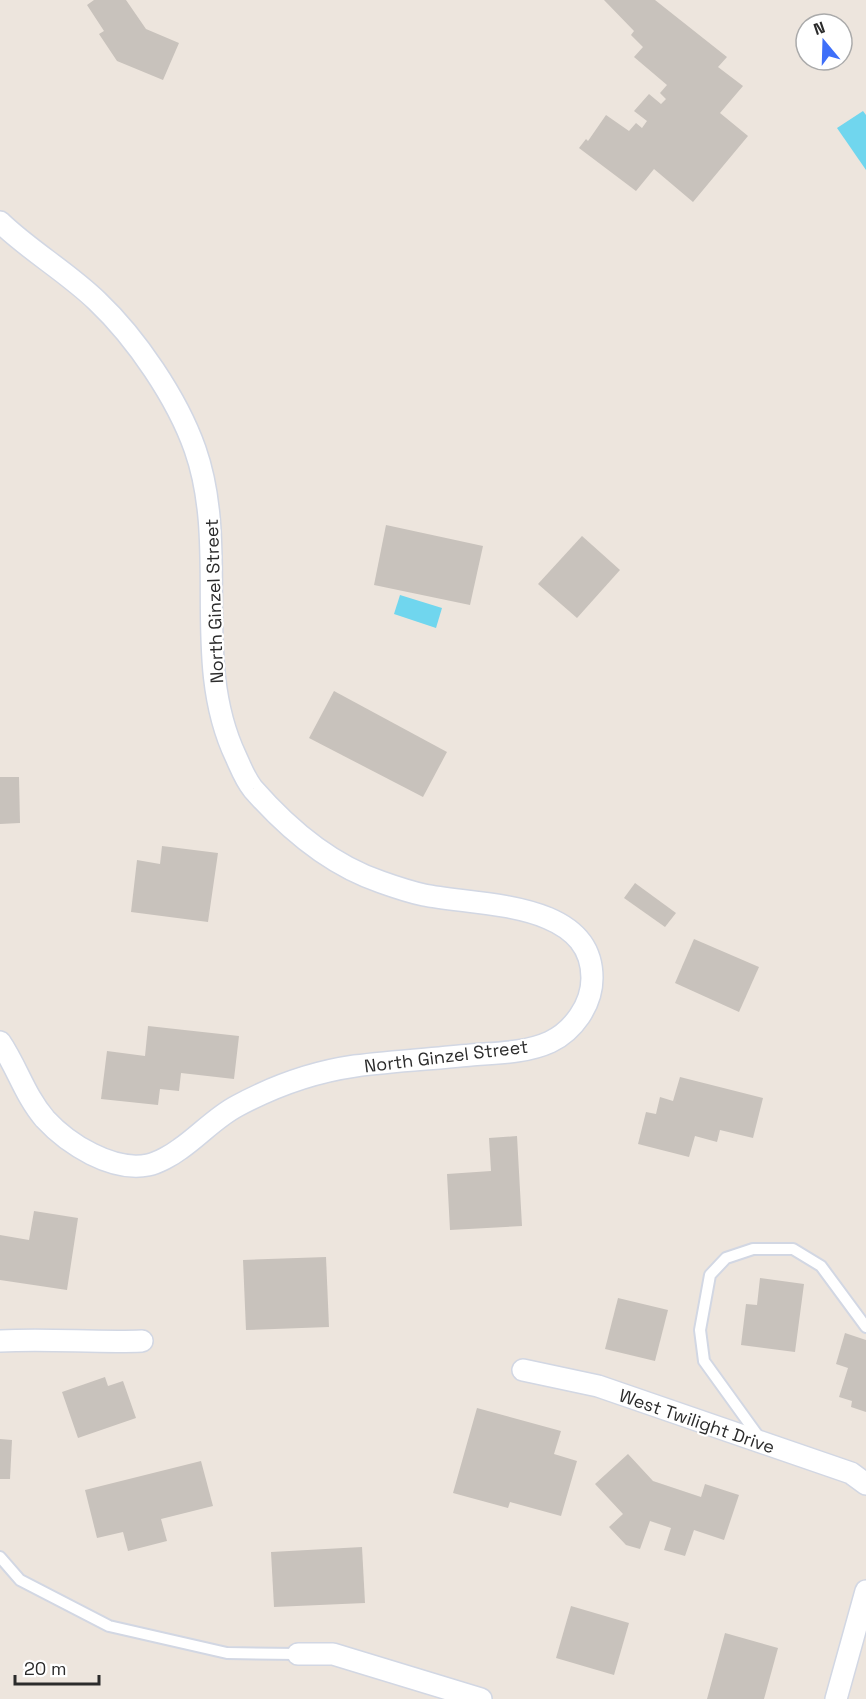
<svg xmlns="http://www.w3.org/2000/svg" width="866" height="1699" viewBox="0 0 866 1699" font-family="'Space Grotesk',sans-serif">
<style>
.water{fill:#70d6ee}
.building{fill:#c8c2bc}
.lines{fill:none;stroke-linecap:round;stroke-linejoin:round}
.service-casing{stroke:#d2d7e3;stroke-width:14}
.minor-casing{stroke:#d2d7e3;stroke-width:24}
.service{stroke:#fff;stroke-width:10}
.minor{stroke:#fff;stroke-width:21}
.labels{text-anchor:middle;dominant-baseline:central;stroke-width:4.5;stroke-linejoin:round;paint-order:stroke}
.street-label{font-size:18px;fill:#2b2b2b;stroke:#fff}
</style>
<rect width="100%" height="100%" fill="#ede5dd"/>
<g class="water">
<path d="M863,111L866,115V170L837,128Z"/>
<path d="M400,595L442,608L436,628L394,614Z"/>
</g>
<g class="building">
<path d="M94,0H126L146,29L179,43L163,80L117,61L99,34L104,31L87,5Z"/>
<path d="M604,0H655L727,57L718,67L743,86L720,113L748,136L693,202L654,169L636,191L579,148L586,139L588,141L606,115L629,131L636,123L642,128L647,121L634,111L649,94L661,104L666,99L660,93L667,85L634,57L643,47L631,35L634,31Z"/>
<path d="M386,525L483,546L470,605L374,585Z"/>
<path d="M582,536L620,570L577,618L538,584Z"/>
<path d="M334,691L447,752L423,797L309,738Z"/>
<path d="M0,777H19L20,823L0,824Z"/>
<path d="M162,846L218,853L208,922L131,912L137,860L160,864Z"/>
<path d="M635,883L676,913L665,927L624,898Z"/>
<path d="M694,939L759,967L739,1012L675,983Z"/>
<path d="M148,1026L239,1036L234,1079L181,1073L179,1091L160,1089L158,1105L101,1099L107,1051L145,1056Z"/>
<path d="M680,1077L763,1098L753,1138L720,1130L717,1142L695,1136L689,1157L638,1144L646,1112L656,1114L660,1097L673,1101Z"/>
<path d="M517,1136L522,1226L450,1230L447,1174L491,1171L489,1138Z"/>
<path d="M34,1211L78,1218L67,1290L0,1280V1235L29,1240Z"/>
<path d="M326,1257L329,1327L246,1330L243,1260Z"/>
<path d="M760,1278L804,1284L795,1352L741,1345L746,1304L757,1305Z"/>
<path d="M618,1298L668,1310L655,1361L605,1349Z"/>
<path d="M845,1333L866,1340V1412L851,1407L852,1401L839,1397L848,1368L836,1364Z"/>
<path d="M105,1377L108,1386L123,1381L136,1418L78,1438L62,1392Z"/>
<path d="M477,1408L561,1431L554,1454L577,1461L561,1516L510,1502L508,1508L453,1493Z"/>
<path d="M0,1439L12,1440L10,1479H0Z"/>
<path d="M628,1454L653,1481L701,1497L705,1484L739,1495L724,1540L694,1530L685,1556L664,1550L671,1528L650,1521L640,1549L626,1545L609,1527L623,1514L595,1484Z"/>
<path d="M201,1461L213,1506L161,1519L167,1541L128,1551L123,1532L97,1538L85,1490Z"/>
<path d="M362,1547L365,1603L274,1607L271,1552Z"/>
<path d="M571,1606L629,1623L614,1675L556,1658Z"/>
<path d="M725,1633L778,1648L764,1699H707Z"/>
</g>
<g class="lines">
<defs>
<g id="service">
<path d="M761,1440L704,1361L700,1330L710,1275L726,1258L753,1249H793L821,1266L866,1327"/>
<path d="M0,1557L20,1580L109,1626L227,1653L298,1654"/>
</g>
<g id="minor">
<path d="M0,222C30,251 67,272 97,301C136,338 177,398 195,449C230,548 190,661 236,757C241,768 245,779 253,789C288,829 330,865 381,882C395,887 410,892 424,895C477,906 592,900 592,978C592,1005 573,1031 550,1042C526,1053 496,1053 471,1055C432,1059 393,1061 355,1066C313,1072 274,1086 237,1106C216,1117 199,1136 180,1149C172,1155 158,1163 148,1165C112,1172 68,1144 45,1119C25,1096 17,1067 0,1042"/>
<path d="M0,1341C48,1338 94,1343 142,1341"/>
<path d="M523,1370L598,1386L851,1473L866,1484"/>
<path d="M298,1654H333L481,1699"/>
<path d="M836,1699L866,1591"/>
</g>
</defs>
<use href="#service" class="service-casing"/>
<use href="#minor" class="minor-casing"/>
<use href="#service" class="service"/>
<use href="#minor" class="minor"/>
</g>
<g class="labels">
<g class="street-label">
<text transform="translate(214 601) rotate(-92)">North Ginzel Street</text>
<text transform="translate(446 1056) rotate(-7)">North Ginzel Street</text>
<text transform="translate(697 1421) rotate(19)">West Twilight Drive</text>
</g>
</g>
<g transform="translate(824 42) rotate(341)"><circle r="28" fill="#ffffff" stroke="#aaaaaa" stroke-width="1.5"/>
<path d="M0-4.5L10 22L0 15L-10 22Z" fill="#3e6ff9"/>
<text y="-9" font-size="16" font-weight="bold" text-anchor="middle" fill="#2b2b2b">N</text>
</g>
<path d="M15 1675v9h84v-9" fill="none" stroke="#2b2b2b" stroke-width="3"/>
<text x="24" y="1675" font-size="18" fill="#2b2b2b" stroke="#ffffff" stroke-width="4.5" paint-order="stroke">20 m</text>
</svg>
